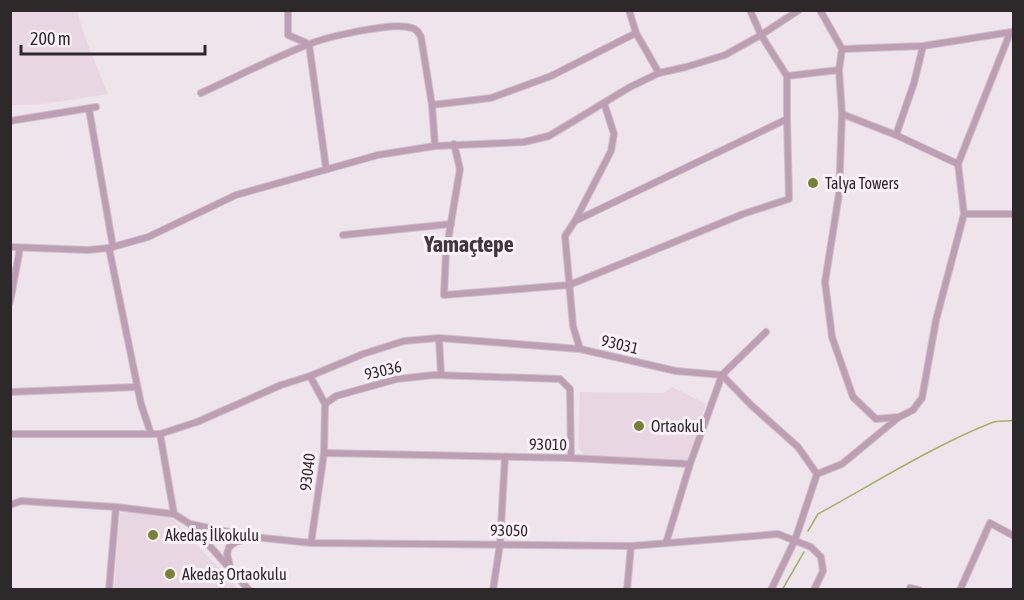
<svg xmlns="http://www.w3.org/2000/svg" width="1024" height="600" viewBox="0 0 1024 600" font-family="'Asap Condensed',sans-serif">
<style>
.built{fill:#e8d7e2}
.lines{fill:none;stroke-linecap:round;stroke-linejoin:round}
.stream{stroke:#a6b264;stroke-width:1.5}
.minor-casing{stroke:#cbc2c8;stroke-width:8}
.minor{stroke:#bd9eb2;stroke-width:6}
.poi-dot{fill:#788330;stroke:#fbf1f8;stroke-width:2}
.labels{text-anchor:middle;dominant-baseline:central;stroke-width:6;stroke-linejoin:round;paint-order:stroke}
.poi-label{font-size:16px;fill:#2d292b;stroke:#fbf1f8;text-anchor:start}
.street-label{font-size:16px;fill:#2d292b;stroke:#fbf1f8}
.district-label{font-size:22px;font-weight:bold;fill:#3f373c;stroke:#fbf1f8}
</style>
<rect width="100%" height="100%" fill="#eee4eb"/>
<g class="built">
<path d="M10,11H77L85,38L108,94L43,104L11,105Z"/>
<path d="M672,387L706,404L688,460L585,457L578,447L580,392L664,393Z"/>
<path d="M126,511L170,516L238,589L114,590L120,514Z"/>
</g>
<g class="lines">
<g class="stream">
<path d="M808,531L818,514C873,484 933,446 991,423C998,420 1006,422 1014,420"/>
<path d="M782,590L804,552"/>
</g>
<defs>
<g id="minor">
<path d="M288,10V35L309,44"/>
<path d="M629,10L636,33L659,73"/>
<path d="M750,10L761,35L787,76L839,70"/>
<path d="M820,10L842,49L839,70L842,114L839,194L825,282L832,337L853,397L876,419L898,417"/>
<path d="M309,44L326,168"/>
<path d="M842,49L923,46L1011,32"/>
<path d="M201,93C236,77 271,59 307,45C326,37 394,21 412,28C417,29 419,33 421,37L432,105L435,146"/>
<path d="M432,105L491,98L551,76L636,33"/>
<path d="M89,109L113,247"/>
<path d="M842,114L896,135L958,164"/>
<path d="M10,121L96,107"/>
<path d="M896,135L914,83L923,46"/>
<path d="M454,144L460,169L446,252L444,295L569,285L743,214L789,199L787,119"/>
<path d="M964,214H1014"/>
<path d="M575,221L787,119V76"/>
<path d="M343,235L451,224"/>
<path d="M10,247L88,250L109,248L148,237L236,195L378,155L435,146L524,142L549,136L630,87L659,73L686,67L725,55L761,35L799,10"/>
<path d="M109,248L141,404L151,434"/>
<path d="M10,302L20,248"/>
<path d="M439,338L441,375"/>
<path d="M580,349L573,326L565,236L575,221L611,151L614,134L604,103"/>
<path d="M310,376L363,354L404,341L439,338L580,349L676,371L722,375L751,405L798,447L817,474L795,540L771,590"/>
<path d="M10,392L137,387"/>
<path d="M325,404L336,396L397,379L434,375L560,379L570,389L571,458"/>
<path d="M10,434H160L197,422L281,385L310,376L325,404L324,453L311,543"/>
<path d="M160,434L174,514"/>
<path d="M324,453L571,458L690,464L666,543"/>
<path d="M690,464L722,375L766,332"/>
<path d="M817,474L842,464L899,417L913,410L922,398L936,320L964,214L958,164L1010,33"/>
<path d="M10,505L21,501L116,507L174,514L190,524L249,590"/>
<path d="M190,524L253,537L311,543L631,546L778,534L811,547L821,557L823,571L814,590"/>
<path d="M230,566L227,554L229,547L236,542L251,538"/>
<path d="M910,588L919,590"/>
<path d="M109,590L116,507"/>
<path d="M493,590L500,544L505,457"/>
<path d="M627,590L631,546"/>
<path d="M960,590L990,523L1014,536"/>
</g>
</defs>
<use href="#minor" class="minor-casing"/>
<use href="#minor" class="minor"/>
</g>
<g class="poi-dot">
<circle cx="813" cy="183" r="6"/>
<circle cx="639" cy="426" r="6"/>
<circle cx="153" cy="535" r="6"/>
<circle cx="170" cy="574" r="6"/>
</g>
<g class="labels">
<g class="poi-label">
<text x="825" y="183">Talya Towers</text>
<text x="651" y="426">Ortaokul</text>
<text x="165" y="535">Akedaş İlkokulu</text>
<text x="182" y="574">Akedaş Ortaokulu</text>
</g>
<g class="street-label">
<text transform="translate(620 344) rotate(13)">93031</text>
<text transform="translate(383 370) rotate(-13)">93036</text>
<text transform="translate(548 444) rotate(1)">93010</text>
<text transform="translate(307 472) rotate(-83)">93040</text>
<text transform="translate(509 530) rotate(1)">93050</text>
</g>
<g class="district-label">
<text x="469" y="244">Yamaçtepe</text>
</g>
</g>
<rect width="1024" height="600" fill="none" stroke="#2d292b" stroke-width="24"/>
<path d="M21 45v9h184v-9" fill="none" stroke="#2d292b" stroke-width="3"/>
<text x="30" y="45" font-size="18" fill="#2d292b" stroke="#fbf1f8" stroke-width="4.5" paint-order="stroke">200 m</text>
</svg>
